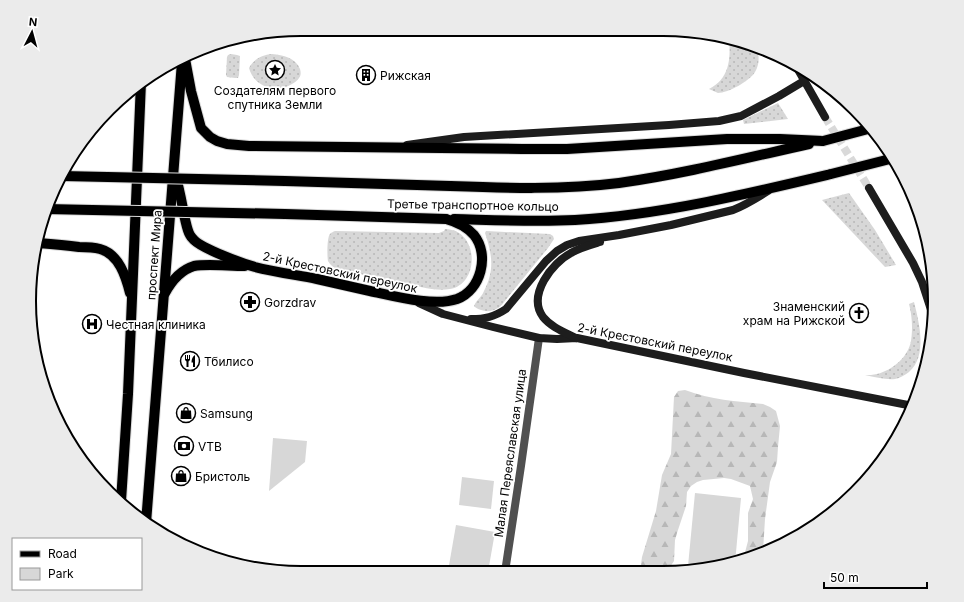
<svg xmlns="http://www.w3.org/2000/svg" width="964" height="602" viewBox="0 0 964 602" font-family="Inter,sans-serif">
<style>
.grass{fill:url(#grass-dots)}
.forest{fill:url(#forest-firs)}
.park{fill:#d7d7d7}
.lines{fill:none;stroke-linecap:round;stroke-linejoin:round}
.secondary-tunnel{stroke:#d9d9d9;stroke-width:8;stroke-dasharray:8 4;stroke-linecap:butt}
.primary-casing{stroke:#dbdbdb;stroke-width:12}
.street{stroke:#505050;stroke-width:8}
.secondary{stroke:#1d1d1d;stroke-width:8}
.primary{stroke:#000;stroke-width:10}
.primary-bridge-casing{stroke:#dbdbdb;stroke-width:12;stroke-linecap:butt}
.primary-bridge{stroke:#000;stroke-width:10}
.labels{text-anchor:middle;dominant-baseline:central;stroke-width:3.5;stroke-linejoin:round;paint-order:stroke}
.poi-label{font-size:12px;fill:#000;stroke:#fff;text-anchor:start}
.street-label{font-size:12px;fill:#000;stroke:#fff}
.rim{fill:none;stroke:#000;stroke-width:2}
</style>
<defs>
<pattern id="grass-dots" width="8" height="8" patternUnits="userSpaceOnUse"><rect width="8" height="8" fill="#d7d7d7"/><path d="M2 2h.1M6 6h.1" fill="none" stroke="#b7b7b7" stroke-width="1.8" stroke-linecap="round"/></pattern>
<pattern id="forest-firs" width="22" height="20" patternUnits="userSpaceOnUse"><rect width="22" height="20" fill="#d7d7d7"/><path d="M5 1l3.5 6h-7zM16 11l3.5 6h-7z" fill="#b7b7b7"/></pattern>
</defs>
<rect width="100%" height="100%" fill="#fff"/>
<g class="grass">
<path d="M729,39L757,47C759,55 760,64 755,72C750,81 728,93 718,93C715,92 712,90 709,89C729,79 731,60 729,39Z"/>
<path d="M231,54L237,55L240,56L239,75L238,78H235L227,77L226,75L227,57L228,55Z"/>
<path d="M272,54C283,55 296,58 300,69C301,72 301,76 299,78C298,80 294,83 292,84C276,94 254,87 249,68C254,59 262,55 272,54Z"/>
<path d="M778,103L788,119L744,124L743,120Z"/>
<path d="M849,193L875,230L896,265L885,267L822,200Z"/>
<path d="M445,229C449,229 455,230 459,233C479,246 475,285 450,289C435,292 418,286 404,283C382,279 360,274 338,269C334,268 330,265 328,261C327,256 327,237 330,234C332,232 333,232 335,231L439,233L444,231Z"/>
<path d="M486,231L550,234L553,236L554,239L548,248L504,302C502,305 499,308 496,309C490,313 479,311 474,306C476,300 482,297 484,291C495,270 492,254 485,233Z"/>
<path d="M914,302C919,322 928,356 909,372C905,375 900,378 895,379C886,380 875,377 865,375C869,375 873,375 877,374C893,370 908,357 911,341C913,329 912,315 909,304Z"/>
</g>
<path class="forest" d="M685,390C711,400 736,401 763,404L770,407L776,411L780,426L778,447L777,462L770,482L765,519L763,551L743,560L748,541V513L753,499L750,486L731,479L724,478L703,480L697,482L691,486L687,492L686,506L677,533L675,540L674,561L670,567L657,572L643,570L641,564L642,557L656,511L662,475L671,454L674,397L678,391Z"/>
<g class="park">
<path d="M273,438L307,441L305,462L269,491Z"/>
<path d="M462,477L494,481L491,509L459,505Z"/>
<path d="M695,493L741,498L735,563L708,568L688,566Z"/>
<path d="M456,525L495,532L488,572L448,571Z"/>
</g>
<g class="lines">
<path class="secondary-tunnel" d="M825,117L869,188"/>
<defs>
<g id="primary">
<path d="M185,59L191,91L201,128L210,137L217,141L227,144L249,146L522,149H567L727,139H780L823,141"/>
<path d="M176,177C179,189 182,202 184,215C186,222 187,230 190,235C191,237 193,239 194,240C203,249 241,263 255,267C275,272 297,275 317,279C335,283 353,287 370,291C394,296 434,307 457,299C481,290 490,255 474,235C466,226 457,222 446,219"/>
<path d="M450,186C506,188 563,190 619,183C683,174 746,158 809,144"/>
<path d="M454,219C494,220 534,222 575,220C660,215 747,194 831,174"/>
<path d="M38,243C52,244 65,245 79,247C86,247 93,247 100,249C119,254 126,277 130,293"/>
<path d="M165,293C171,282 181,270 194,266C199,265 205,265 210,265C222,265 233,266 245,266"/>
<path d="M121,501L128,394L141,82"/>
<path d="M146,523L182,62"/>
</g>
</defs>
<use href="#primary" class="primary-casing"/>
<path class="street" d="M505,572L521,466L539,338"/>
<g class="secondary">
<path d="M796,66L825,117"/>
<path d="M407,145L464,137L669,125L719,121L741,116L779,96L804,81"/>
<path d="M869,188L913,263L922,282L934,319"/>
<path d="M419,303L443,314L493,327L539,338L557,339L577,338L744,373L913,406"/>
<path d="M471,319C485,319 494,317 506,309L546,261L557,251L567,245L579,241L619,235L671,225L733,210C746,205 757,198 768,191"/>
<path d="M576,338C564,332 551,327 543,317C527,295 552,263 571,253C579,248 590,245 600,242"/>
</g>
<use href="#primary" class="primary"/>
<defs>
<g id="primary-bridge">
<path d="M823,141L872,128"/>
<path d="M831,174L894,158"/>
<path d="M62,176L285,181L450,186"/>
<path d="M46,209L285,214L446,219"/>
</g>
</defs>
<use href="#primary-bridge" class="primary-bridge-casing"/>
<use href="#primary-bridge" class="primary-bridge"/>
</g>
<defs>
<symbol id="sight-ring" viewBox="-11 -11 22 22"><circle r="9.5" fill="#fff" stroke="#000" stroke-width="1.5"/><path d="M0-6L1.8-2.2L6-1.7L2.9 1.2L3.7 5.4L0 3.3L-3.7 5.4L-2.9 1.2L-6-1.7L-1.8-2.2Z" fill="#000"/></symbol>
<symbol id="building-ring" viewBox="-11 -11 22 22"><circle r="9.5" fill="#fff" stroke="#000" stroke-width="1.5"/><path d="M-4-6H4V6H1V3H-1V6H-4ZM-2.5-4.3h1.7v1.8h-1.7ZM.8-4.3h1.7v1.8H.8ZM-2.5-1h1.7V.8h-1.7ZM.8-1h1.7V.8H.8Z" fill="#000"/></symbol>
<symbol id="pharmacy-ring" viewBox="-11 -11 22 22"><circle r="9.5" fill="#fff" stroke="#000" stroke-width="1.5"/><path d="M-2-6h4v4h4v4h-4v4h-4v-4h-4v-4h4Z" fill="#000"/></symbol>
<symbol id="church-ring" viewBox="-11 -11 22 22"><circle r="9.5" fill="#fff" stroke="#000" stroke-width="1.5"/><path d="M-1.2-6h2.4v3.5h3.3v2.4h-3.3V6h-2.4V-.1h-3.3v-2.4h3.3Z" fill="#000"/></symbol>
<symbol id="hospital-ring" viewBox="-11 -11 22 22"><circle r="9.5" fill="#fff" stroke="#000" stroke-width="1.5"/><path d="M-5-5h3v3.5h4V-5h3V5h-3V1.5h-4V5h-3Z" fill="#000"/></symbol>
<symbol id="restaurant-ring" viewBox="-11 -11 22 22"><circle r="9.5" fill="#fff" stroke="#000" stroke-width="1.5"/><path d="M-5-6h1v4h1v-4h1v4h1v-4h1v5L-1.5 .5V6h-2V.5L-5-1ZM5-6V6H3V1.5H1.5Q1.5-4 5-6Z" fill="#000"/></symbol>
<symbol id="shop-ring" viewBox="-11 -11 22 22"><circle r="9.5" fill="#fff" stroke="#000" stroke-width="1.5"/><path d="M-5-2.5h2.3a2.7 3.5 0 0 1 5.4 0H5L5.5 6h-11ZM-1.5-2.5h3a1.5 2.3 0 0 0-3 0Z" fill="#000"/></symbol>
<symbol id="bank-ring" viewBox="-11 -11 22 22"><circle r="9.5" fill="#fff" stroke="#000" stroke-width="1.5"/><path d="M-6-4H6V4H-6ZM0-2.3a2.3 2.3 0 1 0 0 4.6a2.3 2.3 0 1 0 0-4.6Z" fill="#000"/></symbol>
</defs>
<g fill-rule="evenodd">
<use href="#sight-ring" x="264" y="59" width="22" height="22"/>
<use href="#building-ring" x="355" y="64" width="22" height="22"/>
<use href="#pharmacy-ring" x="239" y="291" width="22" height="22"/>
<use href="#church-ring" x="848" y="302" width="22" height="22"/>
<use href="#hospital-ring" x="81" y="313" width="22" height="22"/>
<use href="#restaurant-ring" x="179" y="350" width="22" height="22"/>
<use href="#shop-ring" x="175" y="402" width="22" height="22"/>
<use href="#bank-ring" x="173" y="435" width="22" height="22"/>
<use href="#shop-ring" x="170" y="465" width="22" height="22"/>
</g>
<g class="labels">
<g class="poi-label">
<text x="380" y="75">Рижская</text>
<text x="275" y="90" text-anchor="middle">Создателям первого<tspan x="275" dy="14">спутника Земли</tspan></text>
<text x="264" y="302">Gorzdrav</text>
<text x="845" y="306" text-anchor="end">Знаменский<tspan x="845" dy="14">храм на Рижской</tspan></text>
<text x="106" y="324">Честная клиника</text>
<text x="204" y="361">Тбилисо</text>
<text x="200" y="413">Samsung</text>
<text x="198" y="446">VTB</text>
<text x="195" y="476">Бристоль</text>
</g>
<g class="street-label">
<text transform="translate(473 205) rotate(1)">Третье транспортное кольцо</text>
<text transform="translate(154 255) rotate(-86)">проспект Мира</text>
<text transform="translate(340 272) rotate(12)">2-й Крестовский переулок</text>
<text transform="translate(655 342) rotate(11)">2-й Крестовский переулок</text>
<text transform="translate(510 453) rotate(-82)">Малая Переяславская улица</text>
</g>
</g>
<path d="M0 0H964V602H0ZM301 36H663A265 265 0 0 1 928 301V301A265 265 0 0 1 663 566H301A265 265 0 0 1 36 301V301A265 265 0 0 1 301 36Z" fill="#ebebeb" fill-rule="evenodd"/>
<path class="rim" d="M301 36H663A265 265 0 0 1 928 301V301A265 265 0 0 1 663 566H301A265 265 0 0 1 36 301V301A265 265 0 0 1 301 36Z"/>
<rect x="12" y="538" width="130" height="52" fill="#ffffff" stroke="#999999"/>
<rect x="20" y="551" width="20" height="6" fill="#000000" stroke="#999999"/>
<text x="48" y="558" font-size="12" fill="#000000">Road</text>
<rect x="20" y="568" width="20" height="12" fill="#d7d7d7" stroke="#999999"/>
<text x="48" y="578" font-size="12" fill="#000000">Park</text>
<g transform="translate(32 32) rotate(6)" stroke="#ffffff" stroke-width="3" paint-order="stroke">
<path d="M0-3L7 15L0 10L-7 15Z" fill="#000000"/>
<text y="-6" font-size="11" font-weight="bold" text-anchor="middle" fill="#000000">N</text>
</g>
<path d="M824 582v6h103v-6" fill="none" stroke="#000000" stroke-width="2"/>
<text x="830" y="582" font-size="12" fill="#000000" stroke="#ffffff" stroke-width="3" paint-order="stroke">50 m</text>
</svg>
